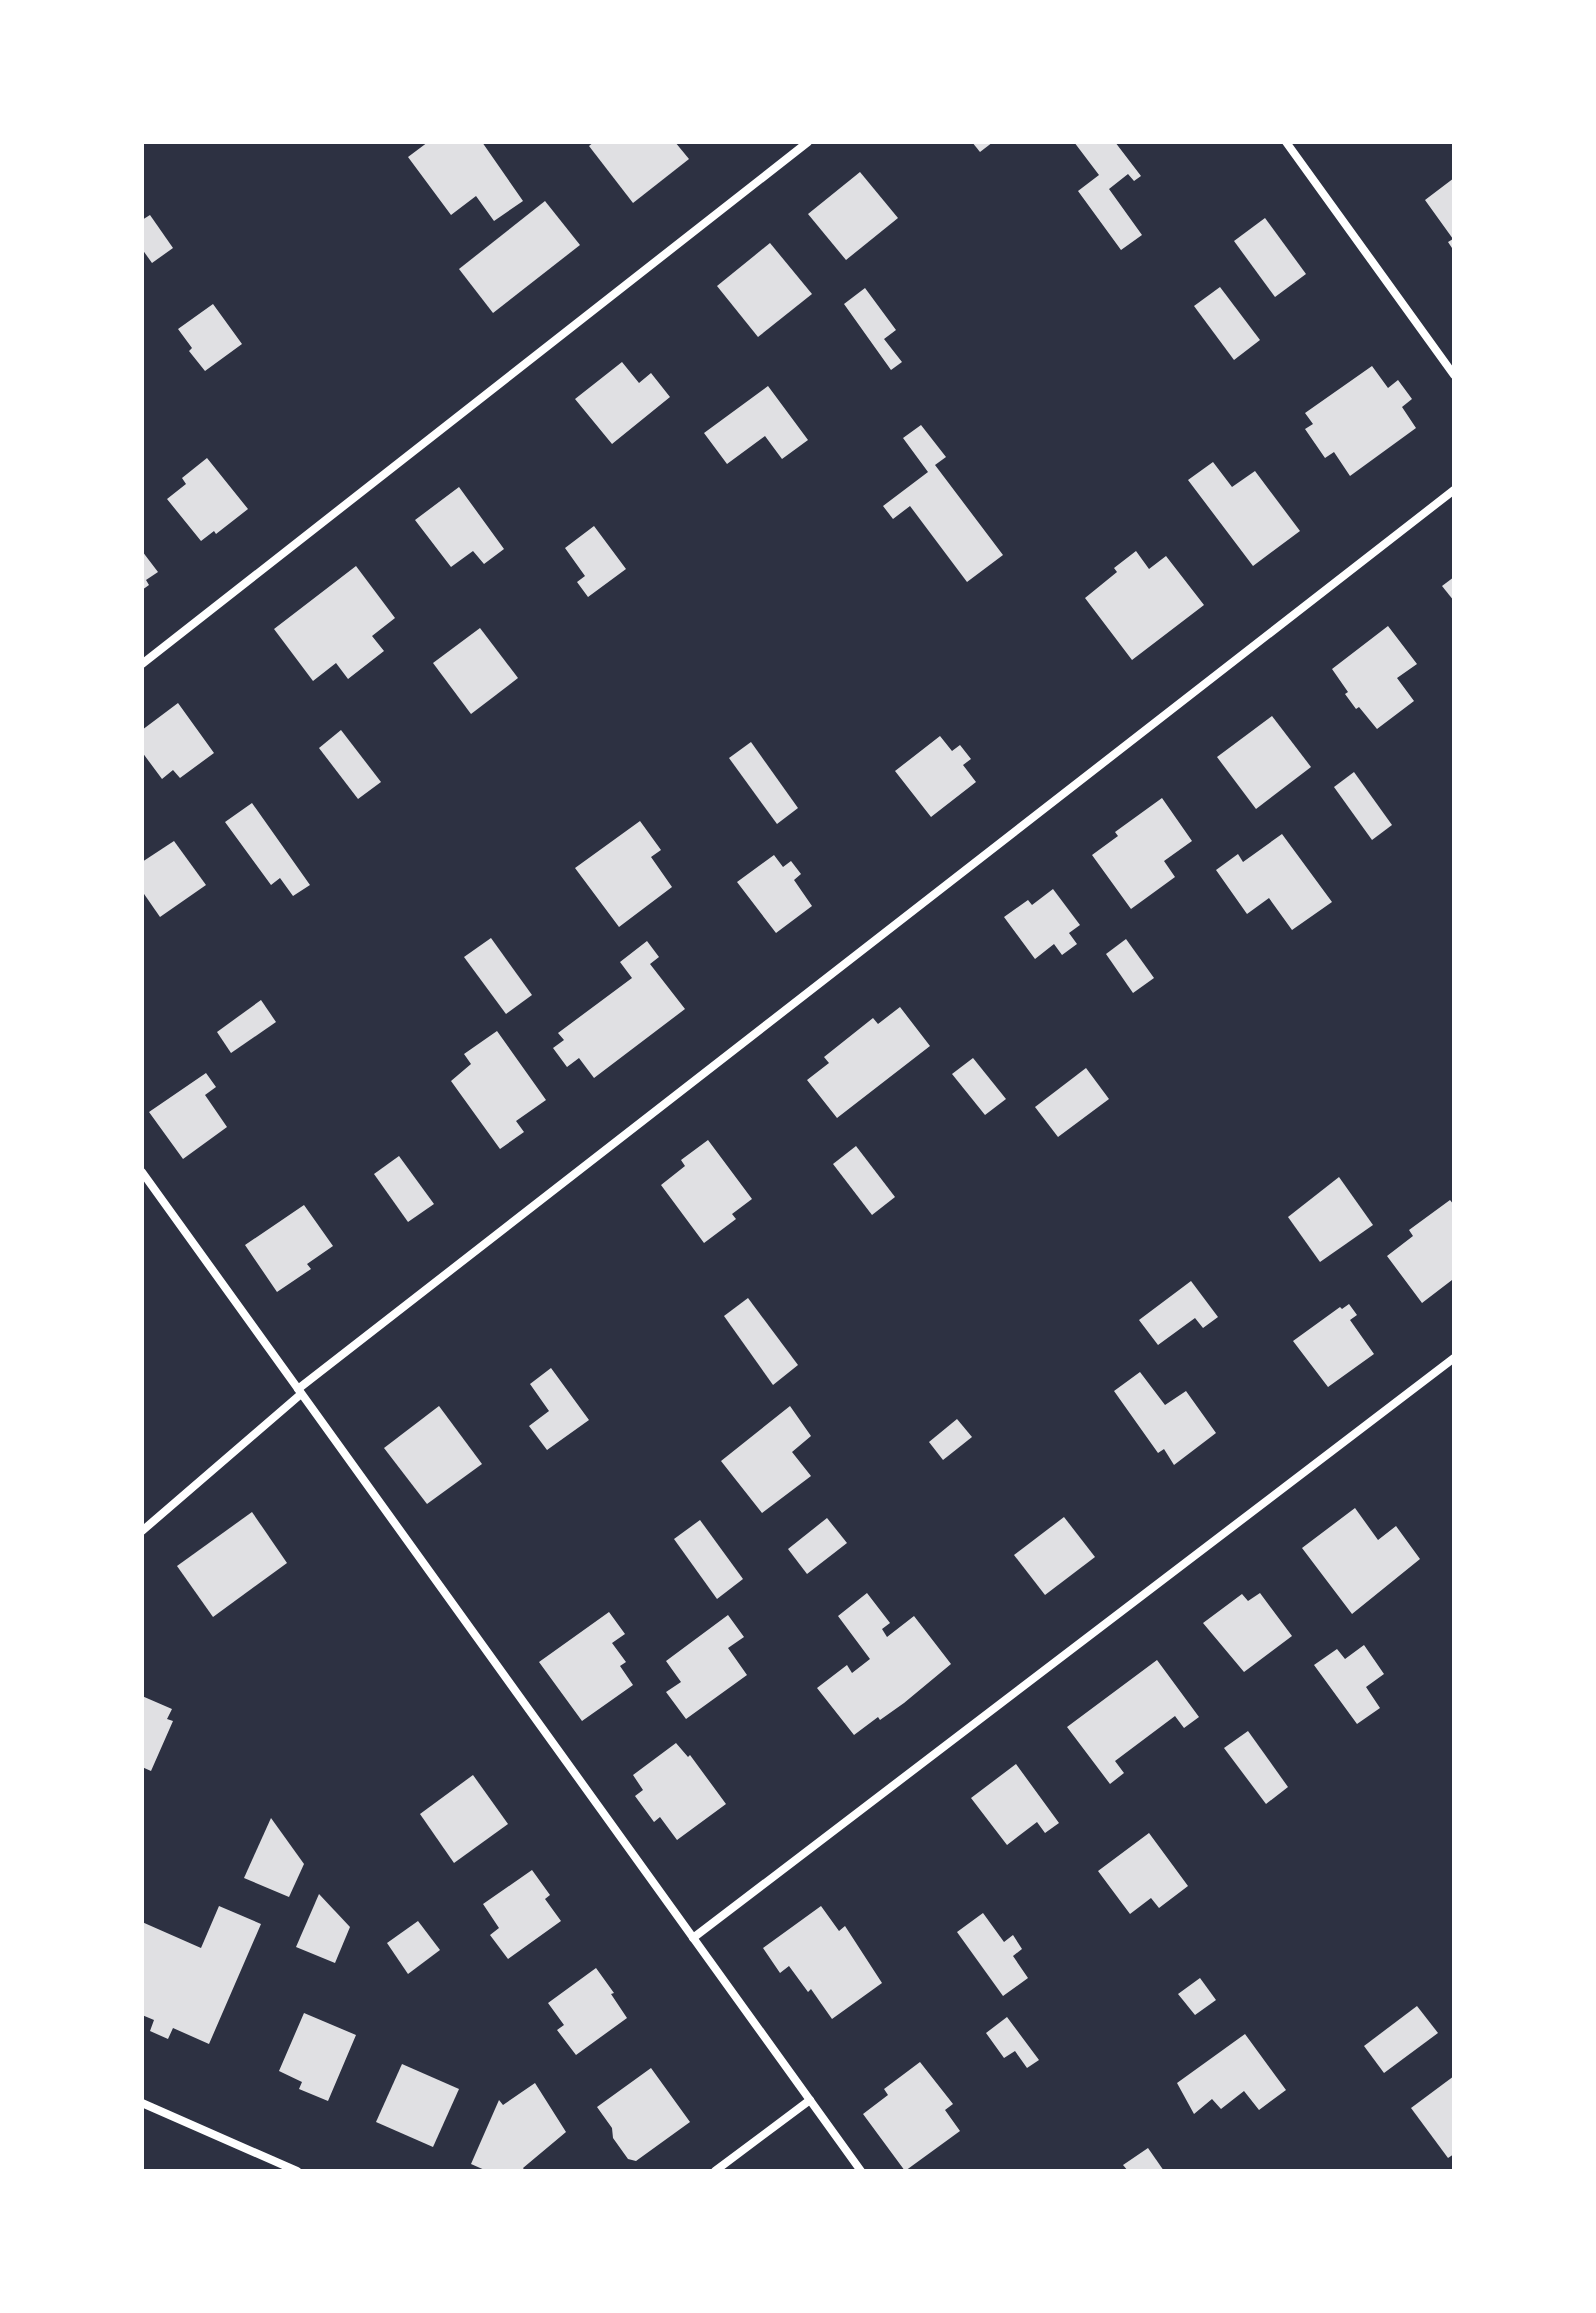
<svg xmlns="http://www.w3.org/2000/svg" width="1596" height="2313" viewBox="0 0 1596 2313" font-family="Cabin,sans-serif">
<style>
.building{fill:#e0e0e3}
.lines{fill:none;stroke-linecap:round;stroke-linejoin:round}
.minor{stroke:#fff;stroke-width:8}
</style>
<rect width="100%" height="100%" fill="#2d3142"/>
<g class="building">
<path d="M428,142H482L523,201L494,221L476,196L451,215L408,157Z"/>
<path d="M594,142H675L689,159L633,203L589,146Z"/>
<path d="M972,142H993L980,152Z"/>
<path d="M1074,142H1115L1141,176L1134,181L1128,174L1109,189L1142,235L1121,250L1078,191L1099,175Z"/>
<path d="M860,172L898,218L846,260L808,214Z"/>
<path d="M1454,178V251L1448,242L1453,239L1425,200Z"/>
<path d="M545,201L580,245L493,313L459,269Z"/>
<path d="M150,215L173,248L152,263L142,249V220Z"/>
<path d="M1265,218L1306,274L1275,297L1234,241Z"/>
<path d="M770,243L812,294L758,337L717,286Z"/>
<path d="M1220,287L1260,340L1234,360L1194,306Z"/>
<path d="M865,288L896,330L884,339L902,362L891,370L844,304Z"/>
<path d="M213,304L242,344L205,371L189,351L192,348L178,329Z"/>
<path d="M622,362L639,383L651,373L670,397L612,444L575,399Z"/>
<path d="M1372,366L1388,388L1398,380L1412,399L1402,407L1416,428L1350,476L1334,452L1325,458L1305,429L1313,424L1305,413Z"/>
<path d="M768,386L808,440L782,459L765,436L727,464L704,433Z"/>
<path d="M921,425L946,457L935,465L1003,555L967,582L910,506L893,519L883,506L928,472L903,438Z"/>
<path d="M207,458L248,509L216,534L214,531L201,541L167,499L186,484L182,478Z"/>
<path d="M1213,462L1232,487L1255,471L1300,531L1253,566L1188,480Z"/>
<path d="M459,487L504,549L484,564L473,551L451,567L415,520Z"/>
<path d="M594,526L626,569L588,597L577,582L585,576L565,548Z"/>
<path d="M142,551L158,572L146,580L149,585L142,590Z"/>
<path d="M1136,551L1149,569L1166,556L1204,605L1132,660L1085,598L1117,572L1114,568Z"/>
<path d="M356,566L395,618L372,636L384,651L348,679L336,663L313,681L274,629Z"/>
<path d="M1454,577V601L1442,586Z"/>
<path d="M1388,626L1417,664L1397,678L1414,701L1377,729L1359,707L1356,709L1345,694L1348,692L1332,669Z"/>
<path d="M480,628L518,678L471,714L433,663Z"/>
<path d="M178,703L214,753L180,778L173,770L162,779L142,752V730Z"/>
<path d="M1272,716L1311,767L1256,809L1217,757Z"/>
<path d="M341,730L381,782L358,799L319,748Z"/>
<path d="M940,736L952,751L960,745L971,759L963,765L976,782L931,817L895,771Z"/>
<path d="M751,742L798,808L777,824L729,758Z"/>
<path d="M1354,772L1392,825L1372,840L1334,787Z"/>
<path d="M1162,798L1192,841L1164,861L1175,877L1131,909L1092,855L1118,836L1115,832Z"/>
<path d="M252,803L310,885L293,896L280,878L271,885L225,822Z"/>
<path d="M640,821L661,850L651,857L672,887L619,927L575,868Z"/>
<path d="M1282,834L1332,902L1292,930L1269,898L1247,914L1216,870L1238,854L1243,862Z"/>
<path d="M174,841L206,885L160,917L142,891V862Z"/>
<path d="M774,855L783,867L791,861L801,874L794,880L812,906L776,933L737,882Z"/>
<path d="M1053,889L1080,925L1069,933L1077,944L1062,955L1054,944L1035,959L1004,917L1028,900L1032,905Z"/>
<path d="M491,938L532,995L506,1014L464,957Z"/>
<path d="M1126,939L1154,978L1133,993L1106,954Z"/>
<path d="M647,941L659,957L650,964L685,1009L594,1078L579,1058L567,1067L553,1048L564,1040L558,1033L632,978L620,962Z"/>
<path d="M261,1000L276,1022L231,1053L217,1032Z"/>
<path d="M900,1007L930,1046L837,1118L807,1080L829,1063L824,1057L873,1018L878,1024Z"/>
<path d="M497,1031L546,1100L516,1121L524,1132L500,1149L451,1081L471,1064L464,1054Z"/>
<path d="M973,1058L1006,1099L985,1115L952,1074Z"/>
<path d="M1086,1068L1109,1099L1058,1137L1035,1107Z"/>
<path d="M206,1073L216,1087L205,1095L227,1127L183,1159L149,1112Z"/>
<path d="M708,1140L752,1199L732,1214L736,1219L704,1243L661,1185L685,1166L681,1160Z"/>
<path d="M856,1146L895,1197L872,1215L833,1164Z"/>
<path d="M399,1156L434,1204L408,1222L374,1174Z"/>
<path d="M1339,1177L1373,1225L1320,1262L1288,1217Z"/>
<path d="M1450,1200L1454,1205V1283L1452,1280L1422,1303L1387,1256L1413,1236L1409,1230Z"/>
<path d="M304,1205L333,1246L307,1264L311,1269L277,1292L245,1245Z"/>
<path d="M1191,1281L1218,1317L1203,1328L1195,1318L1158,1345L1139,1320Z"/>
<path d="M748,1298L798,1365L773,1385L724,1316Z"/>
<path d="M1349,1304L1357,1315L1350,1320L1374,1354L1328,1387L1293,1341L1340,1307L1342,1309Z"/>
<path d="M551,1368L589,1420L547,1450L529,1426L549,1411L530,1384Z"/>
<path d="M1140,1372L1165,1405L1186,1391L1216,1433L1174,1465L1164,1449L1158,1453L1114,1391Z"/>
<path d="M439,1406L482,1464L427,1504L384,1448Z"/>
<path d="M790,1406L811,1436L792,1452L811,1476L762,1513L721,1461Z"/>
<path d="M957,1419L972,1437L943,1460L929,1442Z"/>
<path d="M1355,1508L1378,1540L1396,1526L1420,1559L1352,1614L1302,1548Z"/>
<path d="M252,1512L287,1563L213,1617L177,1566Z"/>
<path d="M1064,1517L1095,1557L1045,1595L1014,1555Z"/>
<path d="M827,1518L847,1543L807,1574L788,1549Z"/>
<path d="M700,1520L743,1579L717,1599L674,1539Z"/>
<path d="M867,1593L890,1623L882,1629L887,1637L914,1616L951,1664L904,1703L880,1720L878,1717L854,1735L817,1688L847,1665L852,1673L870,1659L838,1616Z"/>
<path d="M1260,1593L1292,1636L1244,1672L1203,1623L1242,1594L1248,1601Z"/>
<path d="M609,1612L625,1634L612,1643L626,1662L620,1666L633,1685L582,1721L539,1662Z"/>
<path d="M728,1615L744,1637L728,1648L747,1675L686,1719L666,1692L681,1682L666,1661Z"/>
<path d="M1364,1645L1384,1674L1366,1687L1380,1708L1357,1724L1314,1665L1337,1649L1345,1659Z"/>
<path d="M1157,1660L1199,1717L1184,1728L1175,1716L1115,1761L1124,1773L1110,1784L1067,1727Z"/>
<path d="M142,1696L172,1709L167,1719L173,1721L151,1771L142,1767Z"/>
<path d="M1248,1731L1288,1787L1266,1804L1224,1748Z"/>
<path d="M676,1743L688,1757L690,1755L726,1804L677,1840L660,1817L654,1822L635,1796L643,1790L633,1775Z"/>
<path d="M1016,1764L1059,1823L1045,1833L1037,1822L1007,1845L971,1798Z"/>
<path d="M473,1775L508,1824L454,1863L420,1814Z"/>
<path d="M271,1818L304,1864L289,1897L244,1878Z"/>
<path d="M1149,1833L1188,1886L1159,1908L1151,1898L1130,1914L1098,1871Z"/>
<path d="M532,1870L550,1895L545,1899L561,1921L508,1959L490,1935L499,1928L483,1904Z"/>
<path d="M319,1894L350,1927L335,1963L296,1947Z"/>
<path d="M219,1906L261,1924L209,2044L173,2028L168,2039L150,2031L154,2020L142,2015V1922L201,1948Z"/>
<path d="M821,1906L839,1931L845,1926L882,1983L832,2019L811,1989L808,1992L789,1966L780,1973L763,1948Z"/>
<path d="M983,1913L1004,1942L1013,1935L1022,1949L1013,1956L1028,1978L1003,1996L957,1932Z"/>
<path d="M418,1921L440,1950L408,1974L387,1943Z"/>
<path d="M596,1968L614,1993L611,1994L627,2018L576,2055L557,2030L564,2025L548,2003Z"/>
<path d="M1200,1978L1216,2000L1195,2015L1178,1994Z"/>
<path d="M1417,2006L1438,2033L1384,2073L1364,2046Z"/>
<path d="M304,2013L356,2035L328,2101L299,2089L302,2082L279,2071Z"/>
<path d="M1007,2017L1039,2060L1027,2068L1015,2051L1004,2058L986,2033Z"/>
<path d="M1245,2034L1286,2090L1259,2110L1244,2091L1221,2109L1212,2099L1194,2114L1177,2083Z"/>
<path d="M920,2062L953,2104L945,2110L960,2131L905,2171L863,2114L888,2095L884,2089Z"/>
<path d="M402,2064L459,2089L433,2147L376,2122Z"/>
<path d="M651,2068L690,2122L636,2161L628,2159L613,2138L612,2128L597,2107Z"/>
<path d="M1454,2076V2154L1448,2158L1411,2108Z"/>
<path d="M535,2083L566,2132L523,2168L525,2171H487L471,2164L499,2100L503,2105Z"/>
<path d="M1148,2148L1164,2171H1128L1123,2165Z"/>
</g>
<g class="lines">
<g class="minor">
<path d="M1286,142L1454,375"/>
<path d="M142,664L808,142"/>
<path d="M142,1172L861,2171"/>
<path d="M298,1389L1454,490"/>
<path d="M142,1531L301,1394"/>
<path d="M693,1938L1454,1358"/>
<path d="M142,2103L297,2171"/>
<path d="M715,2171L810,2100"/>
</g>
</g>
<rect width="1596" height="2313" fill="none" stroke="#ffffff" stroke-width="288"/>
</svg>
